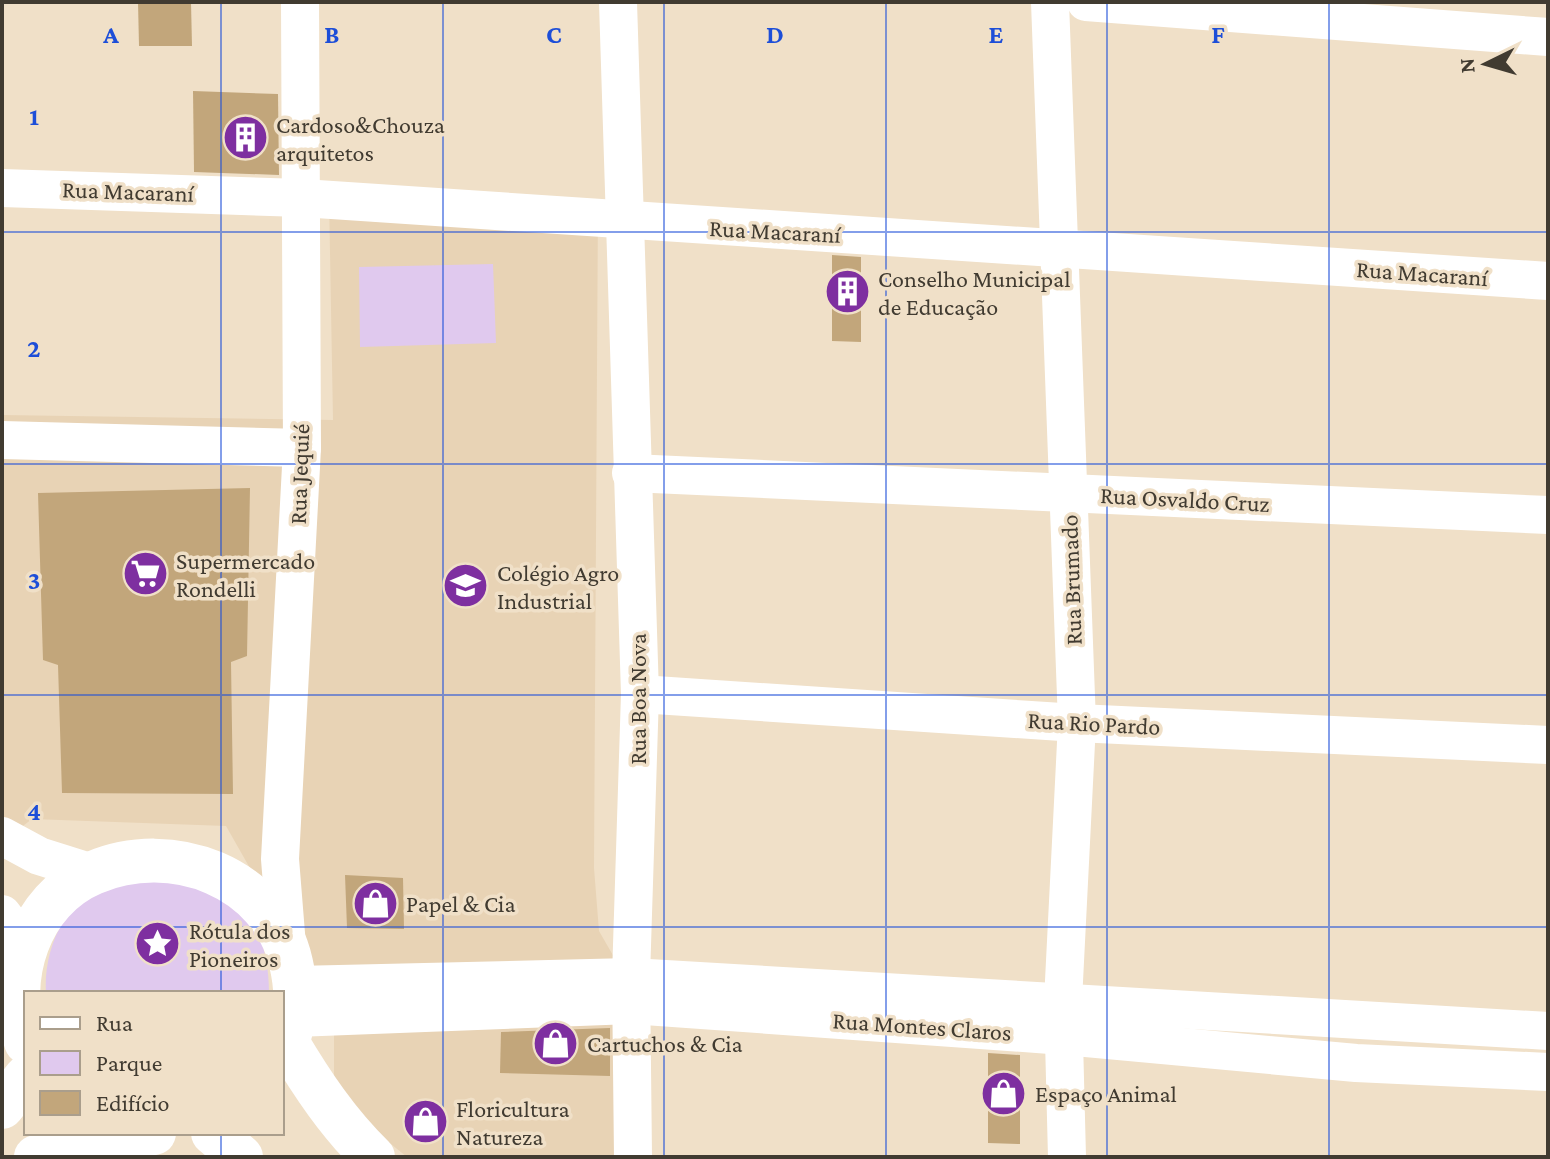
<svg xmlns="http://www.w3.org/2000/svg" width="1550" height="1159" viewBox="0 0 1550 1159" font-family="'Crimson Pro',serif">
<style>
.built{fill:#e8d3b5}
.green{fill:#e0c9ee}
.building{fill:#c2a67b}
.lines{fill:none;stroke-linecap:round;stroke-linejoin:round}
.minor{stroke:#fff;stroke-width:38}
.secondary{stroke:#fff;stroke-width:44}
.grid{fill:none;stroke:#1d4ed8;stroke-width:2;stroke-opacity:0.55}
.labels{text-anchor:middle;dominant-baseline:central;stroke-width:7;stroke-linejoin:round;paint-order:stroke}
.poi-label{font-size:24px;fill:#413b31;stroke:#f0e0c8;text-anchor:start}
.street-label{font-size:24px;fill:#413b31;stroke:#f0e0c8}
.grid-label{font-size:26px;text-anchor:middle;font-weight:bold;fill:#1d4ed8;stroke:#f0e0c8;stroke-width:7;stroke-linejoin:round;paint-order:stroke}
</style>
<rect width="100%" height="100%" fill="#f0e0c8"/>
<path class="built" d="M329,196L598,203L594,868L599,931L641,1004L635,1157H407L355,1115L334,1084V1016L226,826L32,819L2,842V415L333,420Z"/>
<g class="green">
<path d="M493,264L496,343L360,347L359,267Z"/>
<path d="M165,880C179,881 203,880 215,886C256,908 269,950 269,993H46C43,948 67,893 115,882C131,879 149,881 165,880Z"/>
</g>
<g class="building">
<path d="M138,2H191L192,46H139Z"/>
<path d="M193,91L278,94L279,175L194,172Z"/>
<path d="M832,255L861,257V342L832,341Z"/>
<path d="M250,488L247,656L231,662L233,794L62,793L58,665L43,660L38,493Z"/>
<path d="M345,875L403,878L404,929L347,928Z"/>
<path d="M610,1028V1076L500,1073L501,1032Z"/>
<path d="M988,1053L1020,1055V1144L988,1143Z"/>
</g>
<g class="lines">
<g class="minor">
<path d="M618,2L640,694L631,977L633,1157"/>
<path d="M1050,2L1077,723L1063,1001L1067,1157"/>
<path d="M1086,2L1548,37"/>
<path d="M2,188L302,198L1548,281"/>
<path d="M2,440L302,448"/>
<path d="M631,473L1548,515"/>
<path d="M640,694L1077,723L1548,745"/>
<path d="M2,836L39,856L93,873"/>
<path d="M2,914L26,945"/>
<path d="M287,946L280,859L302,448L300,2"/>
<path d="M296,985L631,977L1548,1031"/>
<path d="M295,1018L631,1005L1064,1036L1356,1063L1548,1072"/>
</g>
<g class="secondary">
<path d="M26,1042C4,979 29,900 93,873C172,839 272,877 291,963C298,993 298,1024 282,1051"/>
<path d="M287,1042C312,1084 338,1123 373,1157"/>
<path d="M2,1107L26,1077"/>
<path d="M213,1133L241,1157"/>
<path d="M36,1157L154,1133"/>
</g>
</g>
<path class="grid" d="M221,2V993M443,2V1157M664,2V1157M886,2V1157M1107,2V1157M1329,2V1157M2,232H1548M2,464H1548M2,695H1548M2,927H1548M221,1133V1157"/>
<defs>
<symbol id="building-disc" viewBox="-11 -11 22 22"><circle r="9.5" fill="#7e2fa0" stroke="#f0e0c8"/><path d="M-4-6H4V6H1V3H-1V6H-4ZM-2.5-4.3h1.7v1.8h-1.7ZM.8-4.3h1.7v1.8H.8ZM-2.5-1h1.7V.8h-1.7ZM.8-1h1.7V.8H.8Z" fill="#fff"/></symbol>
<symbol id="supermarket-disc" viewBox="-11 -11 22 22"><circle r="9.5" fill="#7e2fa0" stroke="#f0e0c8"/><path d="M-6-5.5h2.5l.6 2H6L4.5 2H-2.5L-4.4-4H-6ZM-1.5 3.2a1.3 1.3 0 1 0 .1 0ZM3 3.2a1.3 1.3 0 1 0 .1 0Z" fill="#fff"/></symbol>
<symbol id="school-disc" viewBox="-11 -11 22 22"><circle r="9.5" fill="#7e2fa0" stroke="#f0e0c8"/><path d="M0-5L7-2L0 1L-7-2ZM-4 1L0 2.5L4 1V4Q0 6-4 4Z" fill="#fff"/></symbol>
<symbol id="shop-disc" viewBox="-11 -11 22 22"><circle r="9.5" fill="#7e2fa0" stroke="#f0e0c8"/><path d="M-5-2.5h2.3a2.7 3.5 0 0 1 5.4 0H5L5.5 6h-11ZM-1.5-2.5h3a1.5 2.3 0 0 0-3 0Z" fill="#fff"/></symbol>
<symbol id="sight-disc" viewBox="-11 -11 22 22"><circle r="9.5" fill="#7e2fa0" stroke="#f0e0c8"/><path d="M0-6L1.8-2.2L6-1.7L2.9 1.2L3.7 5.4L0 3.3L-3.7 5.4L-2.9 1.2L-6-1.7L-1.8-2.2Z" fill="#fff"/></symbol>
</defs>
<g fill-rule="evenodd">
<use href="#building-disc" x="220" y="112" width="51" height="51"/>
<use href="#building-disc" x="822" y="266" width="51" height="51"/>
<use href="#supermarket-disc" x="120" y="548" width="51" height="51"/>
<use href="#school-disc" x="440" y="560" width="51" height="51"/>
<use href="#shop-disc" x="350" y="878" width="51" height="51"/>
<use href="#sight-disc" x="132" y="918" width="51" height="51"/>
<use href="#shop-disc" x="530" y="1018" width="51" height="51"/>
<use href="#shop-disc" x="978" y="1068" width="51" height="51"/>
<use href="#shop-disc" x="400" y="1096" width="51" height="51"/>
</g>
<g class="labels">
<g class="poi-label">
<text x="276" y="124">Cardoso&amp;Chouza<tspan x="276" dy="28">arquitetos</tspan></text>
<text x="878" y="278">Conselho Municipal<tspan x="878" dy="28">de Educação</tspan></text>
<text x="176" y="560">Supermercado<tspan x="176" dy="28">Rondelli</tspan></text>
<text x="497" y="572">Colégio Agro<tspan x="497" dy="28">Industrial</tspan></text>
<text x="406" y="903">Papel &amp; Cia</text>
<text x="189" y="930">Rótula dos<tspan x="189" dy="28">Pioneiros</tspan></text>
<text x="587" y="1043">Cartuchos &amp; Cia</text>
<text x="1035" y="1093">Espaço Animal</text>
<text x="456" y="1108">Floricultura<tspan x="456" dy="28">Natureza</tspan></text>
</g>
<g class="street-label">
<text transform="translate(128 191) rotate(2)">Rua Macaraní</text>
<text transform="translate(775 231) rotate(3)">Rua Macaraní</text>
<text transform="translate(1422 273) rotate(4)">Rua Macaraní</text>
<text transform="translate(299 474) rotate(-88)">Rua Jequié</text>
<text transform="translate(1185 499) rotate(3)">Rua Osvaldo Cruz</text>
<text transform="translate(1071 580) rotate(-92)">Rua Brumado</text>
<text transform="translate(637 699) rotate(-90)">Rua Boa Nova</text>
<text transform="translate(1094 723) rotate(3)">Rua Rio Pardo</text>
<text transform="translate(922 1026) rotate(4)">Rua Montes Claros</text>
</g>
</g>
<g class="grid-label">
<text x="111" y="43">A</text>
<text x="332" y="43">B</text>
<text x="554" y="43">C</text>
<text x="775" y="43">D</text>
<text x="996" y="43">E</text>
<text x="1218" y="43">F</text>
<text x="34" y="125">1</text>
<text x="34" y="357">2</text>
<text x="34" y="589">3</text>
<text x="34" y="820">4</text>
</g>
<rect width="1550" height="1159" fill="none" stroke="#413b31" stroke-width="8"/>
<rect x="24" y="991" width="260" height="144" fill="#f0e0c8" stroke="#aa9e8c" stroke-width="2"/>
<rect x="40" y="1017" width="40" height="12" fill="#ffffff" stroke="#aa9e8c" stroke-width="2"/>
<text x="96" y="1031" font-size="24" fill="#413b31">Rua</text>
<rect x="40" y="1051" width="40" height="24" fill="#e0c9ee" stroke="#aa9e8c" stroke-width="2"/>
<text x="96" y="1071" font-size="24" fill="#413b31">Parque</text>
<rect x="40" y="1091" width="40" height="24" fill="#c2a67b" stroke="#aa9e8c" stroke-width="2"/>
<text x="96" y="1111" font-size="24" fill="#413b31">Edifício</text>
<g transform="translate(1486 64) rotate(265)" stroke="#f0e0c8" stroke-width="6" paint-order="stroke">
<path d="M0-6L14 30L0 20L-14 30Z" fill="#413b31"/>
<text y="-12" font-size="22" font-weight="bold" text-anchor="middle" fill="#413b31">N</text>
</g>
</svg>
